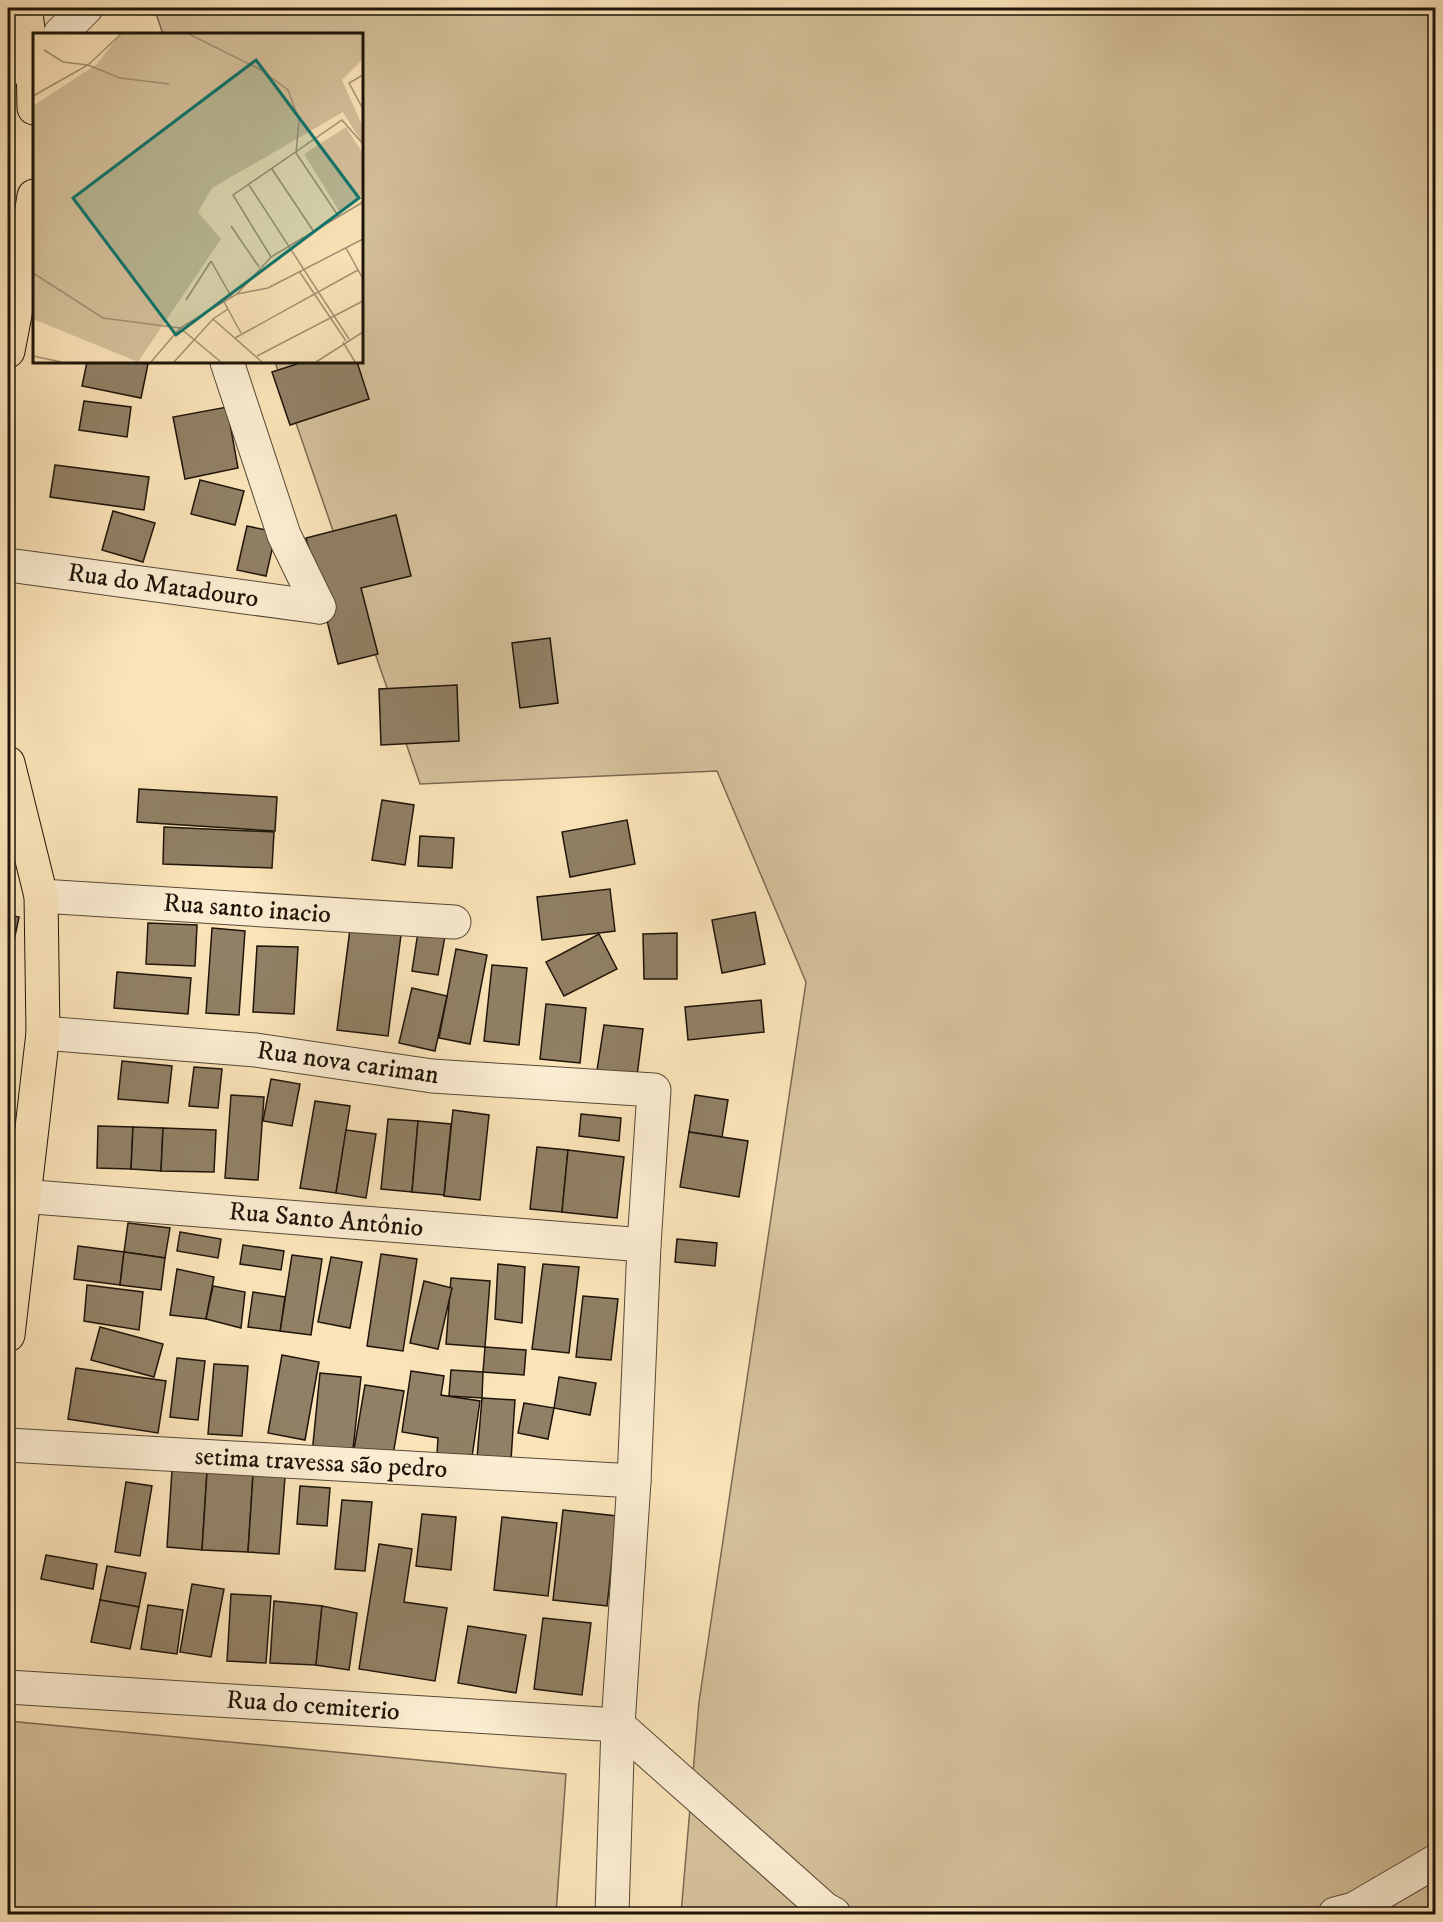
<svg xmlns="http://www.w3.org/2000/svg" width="1443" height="1922" viewBox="0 0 1443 1922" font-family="'IM FELL DW Pica',serif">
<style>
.green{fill:#d5c19b;stroke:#7a6a52;stroke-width:1.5}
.building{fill:#918065;stroke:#1e1409;stroke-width:1.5}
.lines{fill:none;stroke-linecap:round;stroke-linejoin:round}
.minor-casing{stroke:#554835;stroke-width:35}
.major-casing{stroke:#1e1409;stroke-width:35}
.minor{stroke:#fcedd2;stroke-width:33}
.major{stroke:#fbe4b9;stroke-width:33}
.labels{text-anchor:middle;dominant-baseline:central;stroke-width:4.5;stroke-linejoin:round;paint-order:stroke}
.street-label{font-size:26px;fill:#1e1409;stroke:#fcedd2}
.inset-road{fill:none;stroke:#a39173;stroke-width:1.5}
.view{fill:#0f766e;fill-opacity:0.15;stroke:#0f766e;stroke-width:3}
.inset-edge{fill:none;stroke:#1e1409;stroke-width:3}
</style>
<rect width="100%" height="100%" fill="#fbe4b9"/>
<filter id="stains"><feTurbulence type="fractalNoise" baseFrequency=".00333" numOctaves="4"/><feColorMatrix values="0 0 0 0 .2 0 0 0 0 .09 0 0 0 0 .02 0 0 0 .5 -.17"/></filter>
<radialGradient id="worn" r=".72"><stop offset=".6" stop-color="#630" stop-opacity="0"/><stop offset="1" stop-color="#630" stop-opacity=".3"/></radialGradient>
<g class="green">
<path d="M154,8H1435V1914H681L699,1702L806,982L717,771L420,784L275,362H362V34H163Z"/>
<path d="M8,1721L566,1774L556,1914H8Z"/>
</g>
<g class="building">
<path d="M87,362H133L148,364L141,398L82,386Z"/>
<path d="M303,362H357L369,399L290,425L272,372Z"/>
<path d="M84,401L131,407L127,437L79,430Z"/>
<path d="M227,407L238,468L185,479L173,417Z"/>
<path d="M55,465L149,477L144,510L50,497Z"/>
<path d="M200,480L244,491L235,525L191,514Z"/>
<path d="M113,511L155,523L143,562L102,550Z"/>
<path d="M396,515L411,576L361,588L378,654L338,664L306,538Z"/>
<path d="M247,526L276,532L266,576L237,570Z"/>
<path d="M550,638L558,703L520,708L512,643Z"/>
<path d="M457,685L459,741L381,745L379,689Z"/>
<path d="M139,789L277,797L275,831L137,822Z"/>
<path d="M382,800L414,805L405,865L372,860Z"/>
<path d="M627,820L635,864L570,877L562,832Z"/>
<path d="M164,827L274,832L272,868L163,864Z"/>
<path d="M420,836L454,838L452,868L418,866Z"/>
<path d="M610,889L615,931L542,940L537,897Z"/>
<path d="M755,912L765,964L722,973L712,920Z"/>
<path d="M8,915L19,917L11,955L8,954Z"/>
<path d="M148,923L197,925L195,966L146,964Z"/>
<path d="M212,928L245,931L239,1015L206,1013Z"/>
<path d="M350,929L401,935L388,1036L337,1030Z"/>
<path d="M418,932L445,936L438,975L412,971Z"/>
<path d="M677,933V979H644L643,934Z"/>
<path d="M599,934L617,969L564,996L546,962Z"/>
<path d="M257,946L298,947L294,1014L253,1012Z"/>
<path d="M456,949L487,955L470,1044L439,1038Z"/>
<path d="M492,965L527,968L519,1045L484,1041Z"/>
<path d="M117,972L191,978L188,1014L114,1008Z"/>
<path d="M412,988L447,996L435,1051L399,1043Z"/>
<path d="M761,1000L764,1032L688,1040L685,1007Z"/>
<path d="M546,1004L586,1008L580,1063L540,1059Z"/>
<path d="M604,1025L643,1029L636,1084L596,1077Z"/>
<path d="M122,1061L172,1066L168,1103L118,1099Z"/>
<path d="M194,1067L222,1069L218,1108L189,1106Z"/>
<path d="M271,1079L300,1084L292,1126L263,1121Z"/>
<path d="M231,1095L264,1097L258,1180L225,1178Z"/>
<path d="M695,1095L728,1100L722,1137L689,1132Z"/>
<path d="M315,1101L350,1106L336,1193L300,1188Z"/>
<path d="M453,1110L489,1115L480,1200L444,1196Z"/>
<path d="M581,1114L621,1118L619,1141L579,1136Z"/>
<path d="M388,1119L418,1121L412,1192L381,1189Z"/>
<path d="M418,1121L451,1124L444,1195L412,1192Z"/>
<path d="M98,1126L133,1127L131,1169L97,1168Z"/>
<path d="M133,1127L163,1128L161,1171L131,1169Z"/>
<path d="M163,1128L216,1130L214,1172L161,1171Z"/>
<path d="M346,1130L376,1134L366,1198L336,1193Z"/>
<path d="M689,1132L748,1141L739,1197L680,1187Z"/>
<path d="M537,1147L568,1150L562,1212L530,1209Z"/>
<path d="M568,1150L624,1157L617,1218L562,1212Z"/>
<path d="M128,1223L170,1228L165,1258L124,1252Z"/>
<path d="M180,1232L221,1239L218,1258L177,1251Z"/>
<path d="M677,1239L717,1243L715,1266L675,1262Z"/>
<path d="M243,1245L284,1251L281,1270L240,1264Z"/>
<path d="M78,1246L124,1252L120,1285L74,1279Z"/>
<path d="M124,1252L165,1258L161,1290L120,1285Z"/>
<path d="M381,1254L417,1259L403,1351L367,1346Z"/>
<path d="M292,1255L322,1259L311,1335L280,1331Z"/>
<path d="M331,1257L362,1262L350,1328L318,1322Z"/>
<path d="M498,1264L525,1267L522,1323L495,1319Z"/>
<path d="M543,1264L579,1267L569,1353L532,1349Z"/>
<path d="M177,1269L214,1277L206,1319L170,1315Z"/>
<path d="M451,1278L490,1281L485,1347L446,1344Z"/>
<path d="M424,1281L452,1288L438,1349L410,1343Z"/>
<path d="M87,1285L143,1292L139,1330L84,1321Z"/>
<path d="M213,1286L245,1292L241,1328L206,1319Z"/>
<path d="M253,1292L285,1297L280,1331L248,1327Z"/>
<path d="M583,1296L618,1299L611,1360L576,1357Z"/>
<path d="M100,1327L163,1344L154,1377L91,1360Z"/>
<path d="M485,1347L526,1350L524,1375L483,1372Z"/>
<path d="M282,1355L319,1362L305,1440L268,1433Z"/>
<path d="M177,1358L205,1361L198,1420L170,1417Z"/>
<path d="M214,1364L248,1366L242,1436L208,1434Z"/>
<path d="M76,1368L166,1381L158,1433L68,1419Z"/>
<path d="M451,1370L483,1372L482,1398L449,1396Z"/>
<path d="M411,1371L444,1376L441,1395L480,1401L472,1457L437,1454L438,1438L402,1432Z"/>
<path d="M320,1373L361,1377L352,1458L312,1454Z"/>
<path d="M559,1377L596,1383L590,1415L554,1408Z"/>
<path d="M365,1385L404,1391L393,1455L354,1449Z"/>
<path d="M482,1398L515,1400L511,1460L477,1458Z"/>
<path d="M524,1403L554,1408L548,1439L518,1433Z"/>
<path d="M172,1470L207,1472L202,1550L167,1547Z"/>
<path d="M207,1472L253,1475L248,1552L202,1550Z"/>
<path d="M253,1475L285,1477L279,1554L248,1552Z"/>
<path d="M126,1482L152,1486L140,1556L115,1552Z"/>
<path d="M300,1486L330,1488L327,1526L297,1524Z"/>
<path d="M342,1500L372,1502L365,1571L335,1569Z"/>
<path d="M563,1510L617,1516L607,1606L553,1600Z"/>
<path d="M422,1514L456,1517L451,1570L416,1566Z"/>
<path d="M502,1517L557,1523L548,1596L494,1590Z"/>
<path d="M379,1544L412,1549L404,1602L447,1608L435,1681L359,1669Z"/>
<path d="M46,1555L97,1564L93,1589L41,1579Z"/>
<path d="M107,1566L146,1573L139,1607L100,1600Z"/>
<path d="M192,1584L224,1589L211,1657L180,1652Z"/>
<path d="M231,1594L271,1596L266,1663L227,1661Z"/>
<path d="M100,1600L139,1607L130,1649L91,1642Z"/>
<path d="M274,1601L322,1606L316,1665L270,1663Z"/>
<path d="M148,1605L183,1610L177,1654L141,1649Z"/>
<path d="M322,1606L357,1613L349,1670L316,1665Z"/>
<path d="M543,1618L591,1623L582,1695L534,1689Z"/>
<path d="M468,1626L526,1635L516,1693L458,1683Z"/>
</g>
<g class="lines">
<defs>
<g id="minor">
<path d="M60,34L86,8"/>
<path d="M8,69L34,61"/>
<path d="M227,362L284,535L319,607"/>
<path d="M8,565L319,607"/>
<path d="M41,896L454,922"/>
<path d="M43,1033L256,1050L432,1076L654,1090L644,1245L634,1481L618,1725L612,1914"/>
<path d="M8,1195L644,1245"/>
<path d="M8,1445L634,1481"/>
<path d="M8,1687L618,1725"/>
<path d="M618,1725L825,1909L834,1914"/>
<path d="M1335,1914L1354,1909L1436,1861"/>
</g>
<g id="major">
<path d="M25,8L33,62L34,108"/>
<path d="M8,351L17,304L34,196"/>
<path d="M8,763L41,896L43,1033L8,1335"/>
</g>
</defs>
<use href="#minor" class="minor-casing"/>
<use href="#major" class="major-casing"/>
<use href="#minor" class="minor"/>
<use href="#major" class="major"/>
</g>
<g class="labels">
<g class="street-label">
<text transform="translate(163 586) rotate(8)">Rua do Matadouro</text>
<text transform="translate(247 909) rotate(4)">Rua santo inacio</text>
<text transform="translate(348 1063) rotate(8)">Rua nova cariman</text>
<text transform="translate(326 1220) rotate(5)">Rua Santo Antônio</text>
<text transform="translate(321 1463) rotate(3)">setima travessa são pedro</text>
<text transform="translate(313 1706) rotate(4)">Rua do cemiterio</text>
</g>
</g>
<g transform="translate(33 33)">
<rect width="330" height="330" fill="#fbe4b9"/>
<path d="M87,1H330V26L309,47L330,94V111L310,79L179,155L165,179L188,206L105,329L0,286V73L64,31ZM313,94L330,121V162L306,178L271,121Z" fill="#d5c19b"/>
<path class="inset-road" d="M156,1L228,37L255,57L266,87L263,120M11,17L30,29L55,32L87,45L136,51M330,42L316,50L330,76M0,63L55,32L88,1M263,120L306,184M239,136L281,199M216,152L316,306M198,193L226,234M313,215L330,246M238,224L200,162L309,87L330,111M178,228L199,265M266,238L313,308M0,240L70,285L147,295L188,329M204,261L235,255L330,206M153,267L178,228M191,269L208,300M180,286L229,329M202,305L325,237M310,309L322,329M0,323L28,329M224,323L330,268M118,329L147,295L204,261L238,224L330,169M141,329L180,286L195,276M283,329L330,299"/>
<path class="view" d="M223,27L326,165L143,302L40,165Z"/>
<rect width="330" height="330" class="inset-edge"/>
</g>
<rect width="1443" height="1922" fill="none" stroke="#fbe4b9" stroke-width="30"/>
<rect x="9" y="9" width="1425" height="1904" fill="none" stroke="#1e1409" stroke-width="3"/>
<rect x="15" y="15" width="1413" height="1892" fill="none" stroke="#1e1409" stroke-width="1.5"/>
<rect width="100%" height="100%" filter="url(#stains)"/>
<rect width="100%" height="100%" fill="url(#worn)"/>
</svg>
